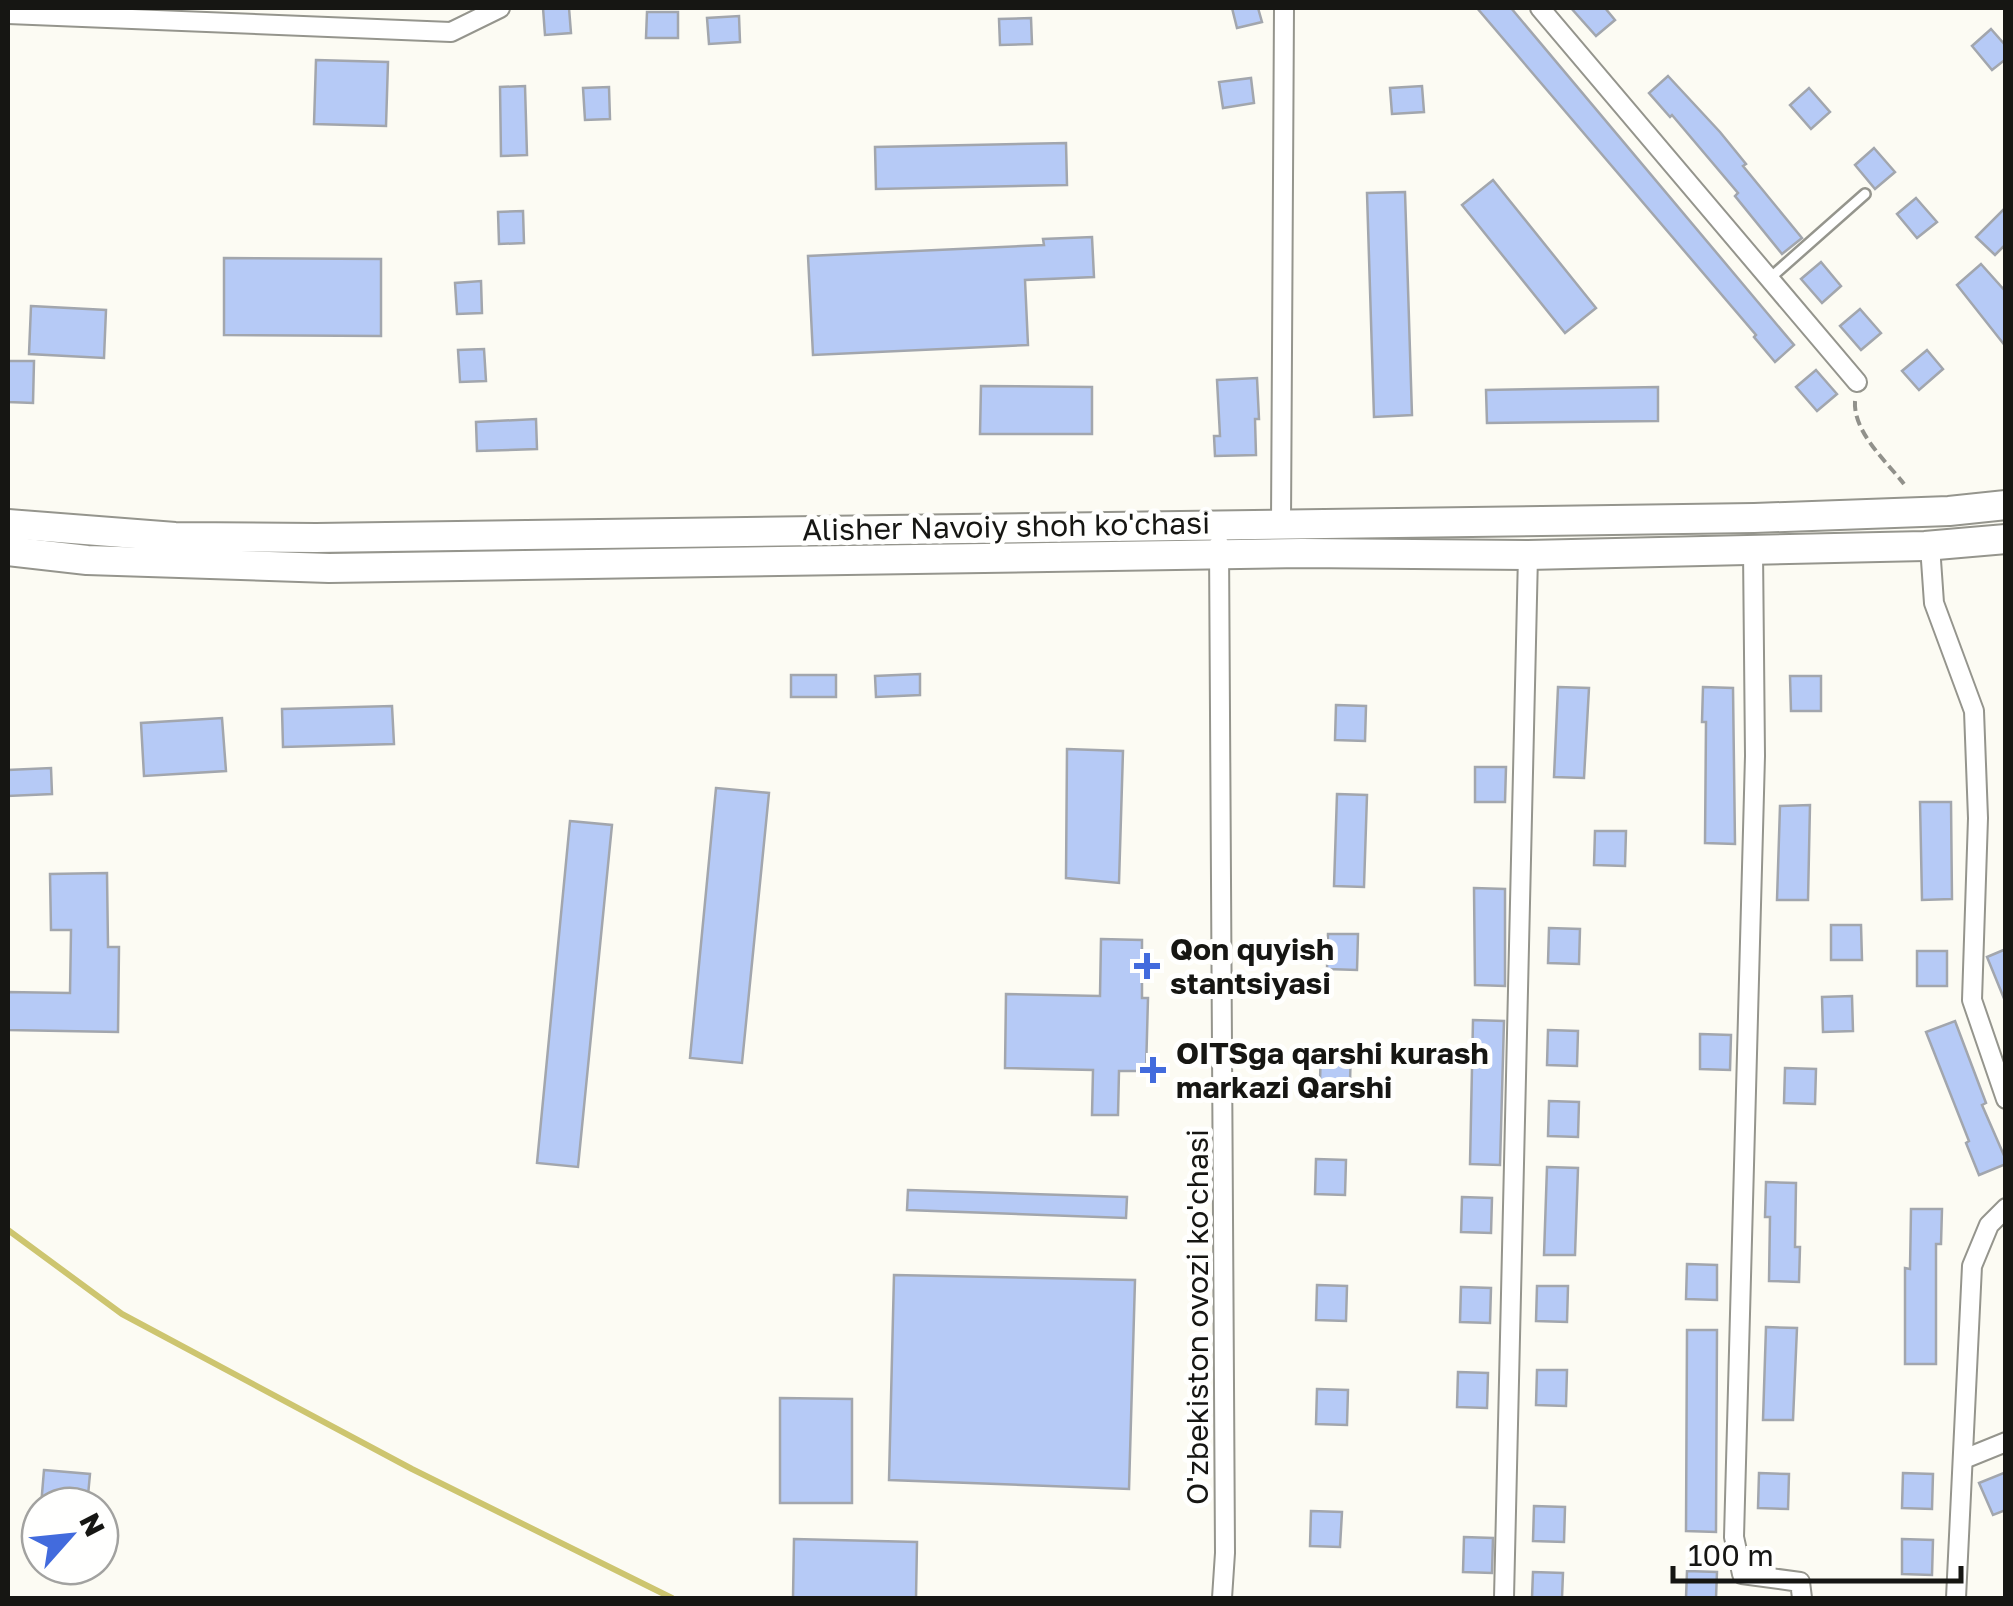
<svg xmlns="http://www.w3.org/2000/svg" width="2013" height="1606" viewBox="0 0 2013 1606" font-family="'Golos Text',sans-serif">
<style>
.lines{fill:none;stroke-linecap:round;stroke-linejoin:round}
.stream{stroke:#cdc56f;stroke-width:6}
.building{fill:#b6caf6;stroke:#a2a6ad;stroke-width:2.5}
.service-casing{stroke:#95958d;stroke-width:14}
.minor-casing{stroke:#95958d;stroke-width:22}
.secondary-casing{stroke:#95958d;stroke-width:32}
.path{stroke:#91918b;stroke-width:4;stroke-dasharray:10 5;stroke-linecap:butt}
.service{stroke:#fff;stroke-width:9}
.minor{stroke:#fff;stroke-width:18}
.secondary{stroke:#fff;stroke-width:28}
.poi-dot{fill:#426bdd;stroke:#fffffe;stroke-width:4}
.labels{text-anchor:middle;dominant-baseline:central;stroke-width:10;stroke-linejoin:round;paint-order:stroke}
.street-label{font-size:30px;fill:#161613;stroke:#fffffe}
.poi-label{font-size:30px;font-weight:bold;fill:#161613;stroke:#fffffe;text-anchor:start}
</style>
<rect width="100%" height="100%" fill="#fcfbf3"/>
<g class="lines">
<path class="stream" d="M8,1230L122,1314L412,1469L672,1598"/>
</g>
<g class="building">
<path d="M543,8H569L571,33L545,35Z"/>
<path d="M1232,8H1258L1262,22L1237,28Z"/>
<path d="M1477,8H1511L1794,345L1775,362L1754,337L1756,335Z"/>
<path d="M1571,8H1605L1615,20L1596,36Z"/>
<path d="M647,12H678V38H646Z"/>
<path d="M739,16L740,42L709,44L707,18Z"/>
<path d="M1031,18L1032,44L1000,45L999,19Z"/>
<path d="M1991,29L2006,46V59L1992,70L1972,46Z"/>
<path d="M316,60L388,62L386,126L314,124Z"/>
<path d="M1668,76L1720,132L1746,164L1743,166L1802,238L1782,254L1735,196L1738,193L1672,115L1670,117L1649,93Z"/>
<path d="M1251,78L1254,103L1223,108L1219,82Z"/>
<path d="M525,86L527,155L501,156L500,87Z"/>
<path d="M1422,86L1424,112L1392,114L1390,88Z"/>
<path d="M609,87L610,119L585,120L583,88Z"/>
<path d="M1809,88L1830,112L1811,129L1790,105Z"/>
<path d="M1066,143L1067,185L876,189L875,147Z"/>
<path d="M1874,148L1895,172L1875,189L1855,165Z"/>
<path d="M1493,180L1596,308L1565,333L1462,205Z"/>
<path d="M1405,192L1412,415L1374,417L1367,193Z"/>
<path d="M1916,198L1937,222L1917,238L1897,214Z"/>
<path d="M2006,207V244L1995,255L1976,237Z"/>
<path d="M523,211L524,243L499,244L498,212Z"/>
<path d="M1092,237L1094,277L1025,280L1028,345L813,355L808,256L1044,245L1043,239Z"/>
<path d="M224,258L381,259V336L224,335Z"/>
<path d="M1821,262L1841,286L1822,303L1801,279Z"/>
<path d="M1981,264L2006,292V347L1957,285Z"/>
<path d="M481,281L482,313L457,314L455,283Z"/>
<path d="M31,306L106,310L104,358L29,354Z"/>
<path d="M1860,309L1881,333L1861,350L1840,326Z"/>
<path d="M484,349L486,381L460,382L458,350Z"/>
<path d="M1927,350L1943,369L1919,390L1902,371Z"/>
<path d="M8,361H34L33,403L8,402Z"/>
<path d="M1816,370L1837,394L1817,411L1796,387Z"/>
<path d="M1257,378L1259,419H1255L1256,455L1215,456L1214,436H1220L1217,380Z"/>
<path d="M981,386L1092,387V434H980Z"/>
<path d="M1658,387V421L1487,423L1486,390Z"/>
<path d="M536,419L537,449L477,451L476,422Z"/>
<path d="M920,674V695L876,697L875,676Z"/>
<rect x="791" y="675" width="45" height="22"/>
<path d="M1790,676H1821V711H1791Z"/>
<path d="M1558,687L1589,688L1584,778L1554,777Z"/>
<path d="M1703,687L1733,688L1735,844L1705,843L1706,722H1702Z"/>
<path d="M1336,705L1366,706L1365,741L1335,740Z"/>
<path d="M392,706L394,744L283,747L282,709Z"/>
<path d="M222,718L226,771L144,776L141,723Z"/>
<path d="M1067,749L1123,751L1119,883L1066,878Z"/>
<path d="M1475,767H1506L1505,802H1475Z"/>
<path d="M51,768L52,794L8,796V770Z"/>
<path d="M716,788L769,793L742,1063L690,1058Z"/>
<path d="M1337,794L1367,795L1364,887L1334,886Z"/>
<path d="M1920,802H1951L1952,899L1922,900Z"/>
<path d="M1810,805L1808,900H1777L1780,806Z"/>
<path d="M570,821L612,825L578,1167L537,1163Z"/>
<path d="M1595,831H1626L1625,866L1594,865Z"/>
<path d="M107,873L108,947H119L118,1032L8,1030V992L70,993L71,930H51L50,874Z"/>
<path d="M1474,888L1505,889V986L1475,985Z"/>
<path d="M1831,925H1861L1862,960H1831Z"/>
<path d="M1549,928L1580,929L1579,964L1548,963Z"/>
<path d="M1328,934H1358L1357,970L1327,969Z"/>
<path d="M1101,939L1142,940V998H1148L1146,1071H1119L1118,1115H1092L1093,1070L1005,1068L1006,994L1100,996Z"/>
<path d="M2006,949V1001H2005L1987,957Z"/>
<rect x="1917" y="951" width="30" height="35"/>
<path d="M1852,996L1853,1031L1823,1032L1822,997Z"/>
<path d="M1473,1020L1504,1021L1500,1165L1470,1164Z"/>
<path d="M1955,1021L1986,1103L1982,1105L2006,1160V1164L1979,1175L1966,1143L1969,1141L1926,1032Z"/>
<path d="M1548,1030L1578,1031L1577,1066L1547,1065Z"/>
<path d="M1700,1034L1731,1035L1730,1070L1700,1069Z"/>
<path d="M1321,1046L1351,1047L1350,1082L1320,1081Z"/>
<path d="M1785,1068L1816,1069L1815,1104L1784,1103Z"/>
<path d="M1549,1101L1579,1102L1578,1137L1548,1136Z"/>
<path d="M1316,1159L1346,1160L1345,1195L1315,1194Z"/>
<path d="M1547,1167L1578,1168L1575,1255H1544Z"/>
<path d="M1766,1182L1796,1183L1795,1247H1800L1799,1282L1769,1281L1770,1217H1765Z"/>
<path d="M908,1190L1127,1197L1126,1218L907,1210Z"/>
<path d="M1462,1197L1492,1198L1491,1233L1461,1232Z"/>
<path d="M1911,1209H1942L1941,1244H1936V1364H1905V1268L1910,1269Z"/>
<path d="M1687,1264L1717,1265V1300L1686,1299Z"/>
<path d="M894,1275L1135,1280L1129,1489L889,1480Z"/>
<path d="M1317,1285L1347,1286L1346,1321L1316,1320Z"/>
<path d="M1537,1286H1568L1567,1322L1536,1321Z"/>
<path d="M1461,1287L1491,1288L1490,1323L1460,1322Z"/>
<path d="M1766,1327L1797,1328L1793,1420H1763Z"/>
<path d="M1687,1330H1717L1716,1532L1686,1531Z"/>
<path d="M1537,1370H1567L1566,1406L1536,1405Z"/>
<path d="M1458,1372L1488,1373L1487,1408L1457,1407Z"/>
<path d="M1317,1389L1348,1390L1347,1425L1316,1424Z"/>
<path d="M780,1398L852,1399V1503H780Z"/>
<path d="M44,1470L90,1474L87,1506H41Z"/>
<path d="M2006,1472V1510L1993,1515L1979,1483Z"/>
<path d="M1759,1473L1789,1474L1788,1509L1758,1508Z"/>
<path d="M1903,1473L1933,1474L1932,1509L1902,1508Z"/>
<path d="M1534,1506L1565,1507L1564,1542L1533,1541Z"/>
<path d="M1311,1511L1342,1512L1340,1547L1310,1546Z"/>
<path d="M1464,1537L1493,1538L1492,1573L1463,1572Z"/>
<path d="M794,1539L917,1542L916,1598H793Z"/>
<path d="M1902,1539L1933,1540L1932,1575L1902,1574Z"/>
<path d="M1687,1571L1717,1572L1716,1598H1686Z"/>
<path d="M1533,1572L1563,1573L1562,1598H1532Z"/>
</g>
<g class="lines">
<defs>
<path id="service" d="M1770,278L1865,194"/>
<g id="minor">
<path d="M1540,8L1857,382"/>
<path d="M8,14L451,32L500,8"/>
<path d="M1281,523L1284,8"/>
<path d="M1219,544L1225,1553L1222,1598"/>
<path d="M1930,546L1934,603L1974,711L1978,818L1972,1000L2006,1099"/>
<path d="M1753,550L1755,756L1734,1537L1742,1574L1800,1582L1802,1598"/>
<path d="M1964,1459L2006,1442"/>
<path d="M1504,1598L1528,555"/>
<path d="M1956,1598L1972,1266L1989,1225L2006,1208"/>
</g>
<g id="secondary">
<path d="M8,524L175,537L316,538L1754,518L1949,511L2006,505"/>
<path d="M8,551L87,560L329,568L1302,553L1528,555L1925,546L2006,539"/>
</g>
</defs>
<use href="#service" class="service-casing"/>
<use href="#minor" class="minor-casing"/>
<use href="#secondary" class="secondary-casing"/>
<path class="path" d="M1855,401C1853,432 1886,461 1904,484"/>
<use href="#service" class="service"/>
<use href="#minor" class="minor"/>
<use href="#secondary" class="secondary"/>
</g>
<g class="poi-dot">
<path d="M1142 951h10v10h10v10h-10v10h-10v-10h-10v-10h10z"/>
<path d="M1148 1055h10v10h10v10h-10v10h-10v-10h-10v-10h10z"/>
</g>
<g class="labels">
<g class="street-label">
<text transform="translate(1006 526) rotate(-1)">Alisher Navoiy shoh ko'chasi</text>
<text transform="translate(1197 1317) rotate(-90)">O'zbekiston ovozi ko'chasi</text>
</g>
<g class="poi-label">
<text x="1170" y="949">Qon quyish<tspan x="1170" dy="34">stantsiyasi</tspan></text>
<text x="1176" y="1053">OITSga qarshi kurash<tspan x="1176" dy="34">markazi Qarshi</tspan></text>
</g>
</g>
<rect width="2013" height="1606" fill="none" stroke="#161613" stroke-width="20"/>
<g transform="translate(70 1536) rotate(63)"><circle r="48" fill="#fffffe" stroke="#a2a2a0" stroke-width="2.5"/>
<path d="M0-8L18 38L0 25L-18 38Z" fill="#426bdd"/>
<text y="-15" font-size="28" font-weight="bold" text-anchor="middle" fill="#161613">N</text>
</g>
<path d="M1673 1566v15h288v-15" fill="none" stroke="#161613" stroke-width="5"/>
<text x="1688" y="1566" font-size="30" fill="#161613" stroke="#fffffe" stroke-width="8" paint-order="stroke">100 m</text>
</svg>
